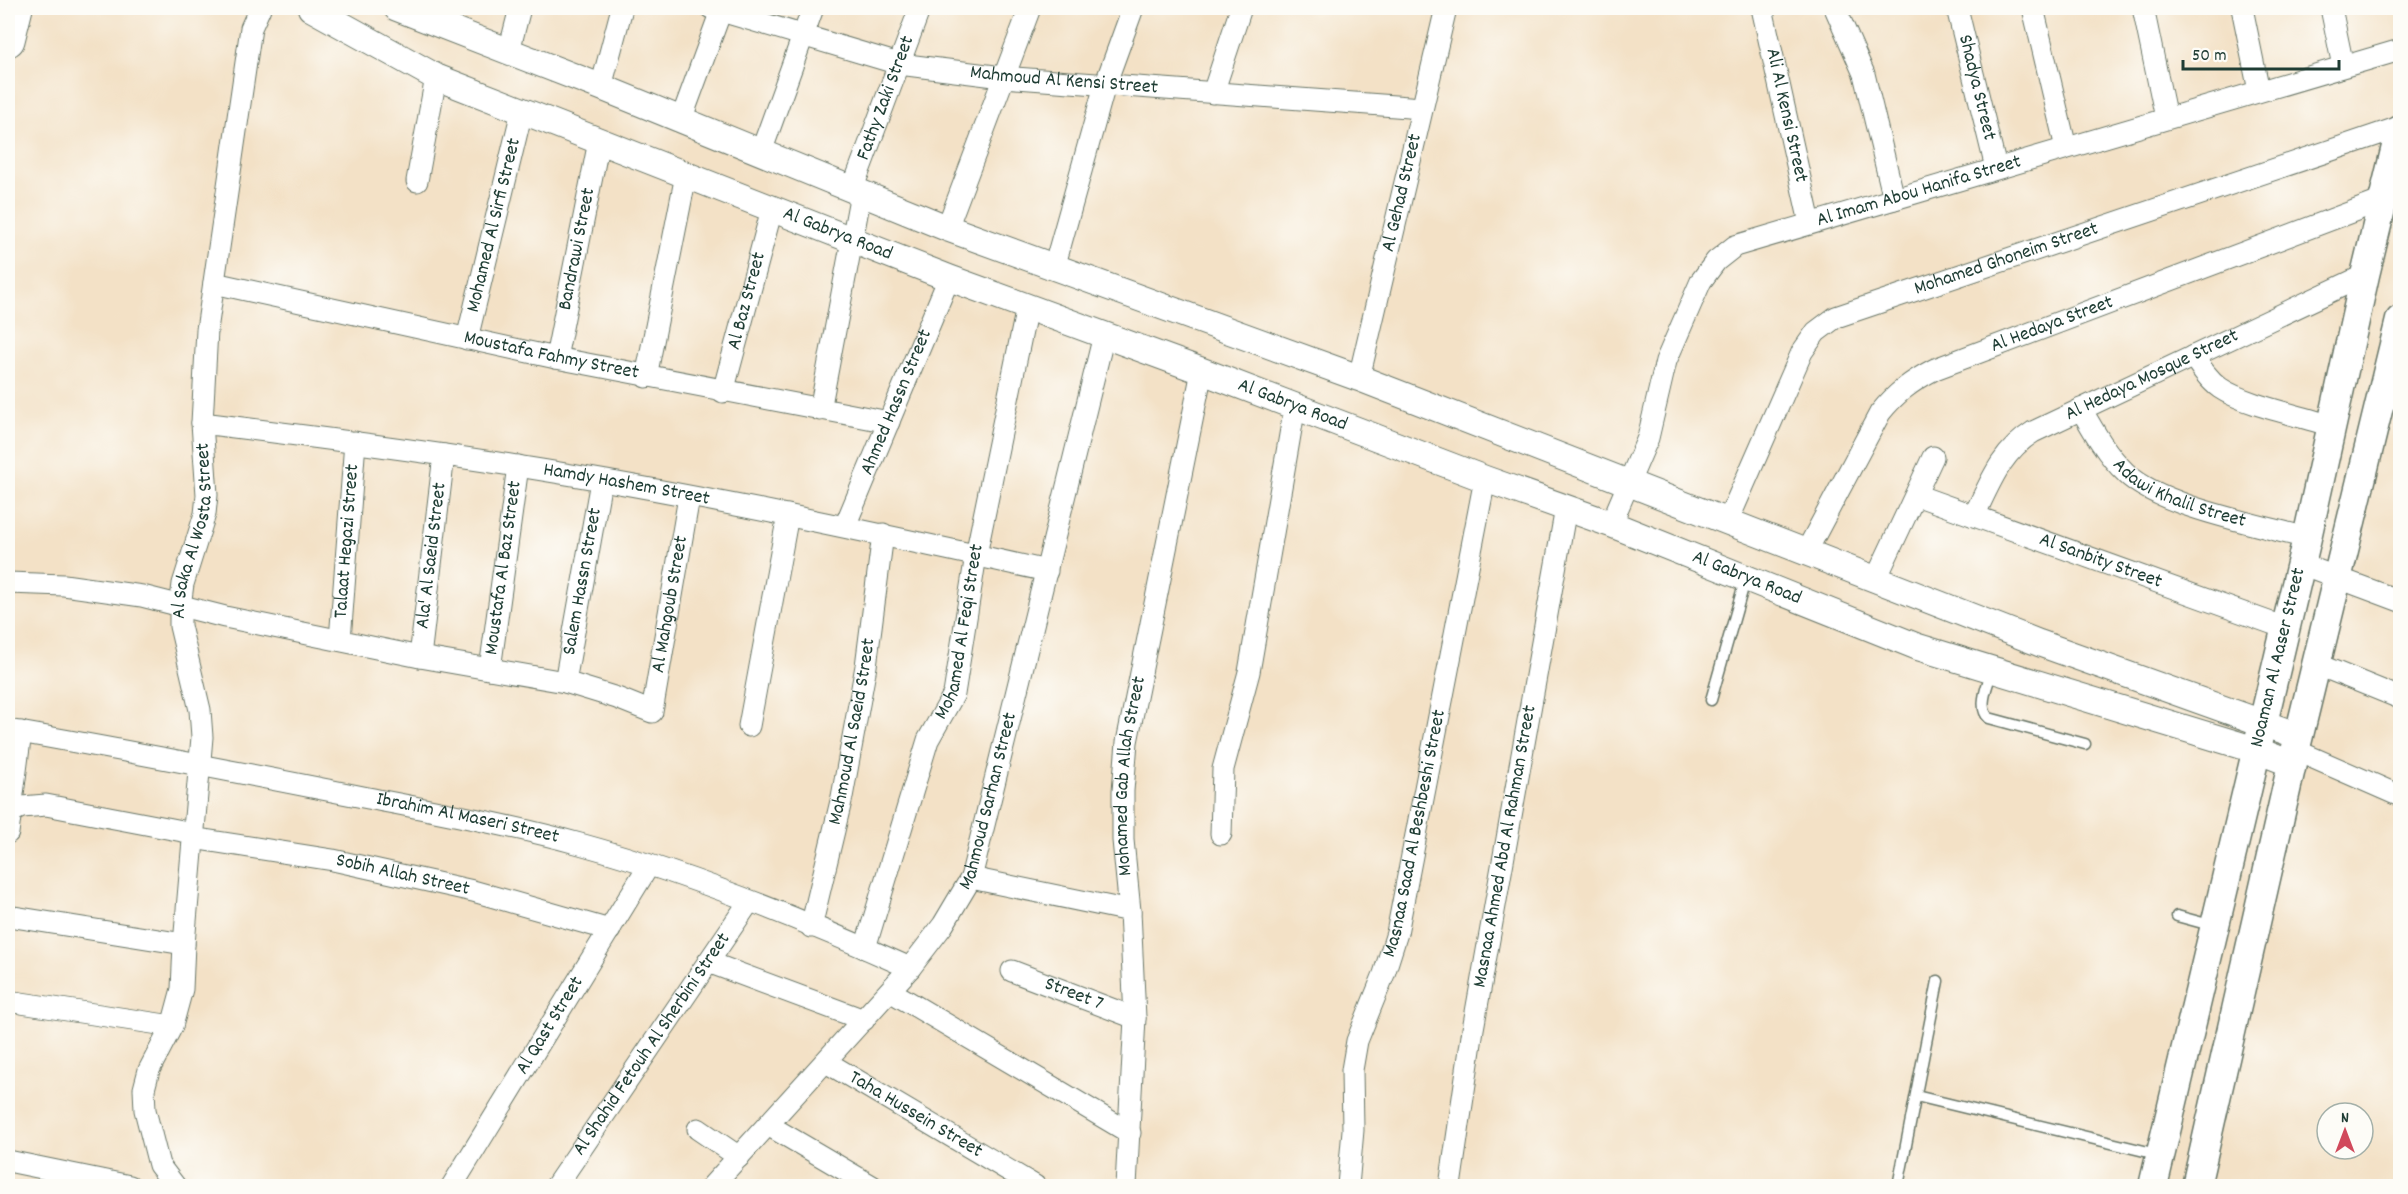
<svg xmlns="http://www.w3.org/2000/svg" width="2408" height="1194" viewBox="0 0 2408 1194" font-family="Dekko,sans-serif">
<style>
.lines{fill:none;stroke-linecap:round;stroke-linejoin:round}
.service-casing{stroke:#697667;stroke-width:13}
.minor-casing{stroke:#697667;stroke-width:23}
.tertiary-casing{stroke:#697667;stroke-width:28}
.secondary-casing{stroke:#697667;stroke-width:31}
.trunk-casing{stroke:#697667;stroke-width:35}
.service{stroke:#fff;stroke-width:10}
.minor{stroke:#fff;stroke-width:21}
.tertiary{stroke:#fff;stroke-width:26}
.secondary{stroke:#fff;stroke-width:28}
.trunk{stroke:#fff;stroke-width:33}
.labels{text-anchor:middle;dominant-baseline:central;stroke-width:5;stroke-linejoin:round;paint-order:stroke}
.street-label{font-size:20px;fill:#1f3d34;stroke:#fdfcf7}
</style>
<rect width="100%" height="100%" fill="#fdfcf7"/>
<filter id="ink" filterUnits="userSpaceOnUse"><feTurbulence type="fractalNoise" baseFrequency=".0167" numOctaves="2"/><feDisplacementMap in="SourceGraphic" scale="12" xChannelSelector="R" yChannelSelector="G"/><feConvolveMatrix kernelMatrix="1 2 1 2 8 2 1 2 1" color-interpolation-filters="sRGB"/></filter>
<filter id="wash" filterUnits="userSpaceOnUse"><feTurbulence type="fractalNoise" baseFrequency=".008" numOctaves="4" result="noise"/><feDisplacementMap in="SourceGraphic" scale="24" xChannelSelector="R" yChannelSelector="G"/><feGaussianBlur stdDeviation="1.35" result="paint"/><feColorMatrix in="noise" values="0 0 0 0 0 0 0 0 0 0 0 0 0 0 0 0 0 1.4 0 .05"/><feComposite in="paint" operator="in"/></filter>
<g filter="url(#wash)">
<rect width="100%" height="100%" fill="#f3e1c6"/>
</g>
<g filter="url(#ink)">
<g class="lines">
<defs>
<g id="service">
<path d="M1992,671C1988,683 1977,708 1989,718L2085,744"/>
<path d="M1711,700L1746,577"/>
<path d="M2177,916L2214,926"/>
<path d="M1916,1096L2161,1155"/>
<path d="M1898,1186L1938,981"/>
</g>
<g id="minor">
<path id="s1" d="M711,8L899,64L1003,77L1422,108"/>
<path id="s2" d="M1762,8L1810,223"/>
<path d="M1835,8L1864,74L1894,199"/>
<path id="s3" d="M1957,8L1996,168"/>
<path d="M2033,8L2066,148"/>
<path d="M2143,8L2166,118"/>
<path d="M2242,8L2259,91"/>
<path d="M2331,8L2343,66"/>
<path d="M509,51L520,8"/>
<path d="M601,87L622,8"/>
<path d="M1213,93L1241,8"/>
<path d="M681,120L722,8"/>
<path d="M761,152L813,8"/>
<path d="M417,181L436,77"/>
<path id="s4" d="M852,190L920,8"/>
<path d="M947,228L1030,8"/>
<path d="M1054,268L1105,85L1133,8"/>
<path id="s5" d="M214,283L556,358L889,422"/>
<path id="s6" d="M467,339L522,111"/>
<path d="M2193,356C2201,368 2209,380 2220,388C2245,405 2302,416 2332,426"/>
<path id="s7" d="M556,358L599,141"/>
<path d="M646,377L686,175"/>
<path id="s8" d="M1359,378L1446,8"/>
<path id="s9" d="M723,392L772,209"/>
<path d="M2383,393L2400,400"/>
<path id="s10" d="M2081,409C2094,432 2107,455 2126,473C2159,506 2260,525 2307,538"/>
<path d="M820,410L861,193"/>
<path id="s11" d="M202,423C307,436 412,449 517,466C695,494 871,532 1047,571"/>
<path id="s12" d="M1916,495L2285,628"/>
<path id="s13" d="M1974,516C1990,483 2001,452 2033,432L2365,275"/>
<path id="s14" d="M1727,523L1802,352L1816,332L1836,317L2400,127"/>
<path id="s15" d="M1611,524L1648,438L1666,361L1701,281L1716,261L1735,246L2400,50"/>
<path id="s16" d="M845,526L949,278"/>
<path id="s17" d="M1805,554L1880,413C1896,393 1912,381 1935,369L2383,200"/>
<path d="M2301,564L2400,601"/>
<path d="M1875,581L1933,457"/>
<path id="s18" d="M8,583L64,585L142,596L225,617L420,657L565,682L617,698L652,712L689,497"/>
<path id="s19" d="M340,640L355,442"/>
<path id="s20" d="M420,657L444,455"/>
<path d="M2316,664L2400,698"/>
<path id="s21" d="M490,669L518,466"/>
<path id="s22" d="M565,682L601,481"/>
<path d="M749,726L788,515"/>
<path id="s23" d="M8,730C128,751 248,774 368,798C439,812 510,825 580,844C693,875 804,920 910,968"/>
<path d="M2295,750L2400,796"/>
<path d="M11,812L22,807L46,805L193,833"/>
<path d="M8,833L21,732"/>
<path d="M1221,834L1223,769L1249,672L1295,406"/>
<path id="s24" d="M192,838L333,860L473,891L610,930"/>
<path d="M971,878L1130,911"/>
<path d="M8,916L184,944"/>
<path id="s25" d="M811,927L842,797L866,666L883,534"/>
<path id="s26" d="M865,948L928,740L954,694L976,555L1027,307"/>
<path d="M708,962L864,1020"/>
<path id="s27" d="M1012,971L1135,1018"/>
<path d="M890,991L1130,1133"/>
<path d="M8,1001L172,1026"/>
<path id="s28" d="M826,1062L1035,1186"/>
<path d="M768,1125L872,1186"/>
<path d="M698,1129L739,1157"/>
<path d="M8,1161L130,1186"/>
<path id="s29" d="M175,1186L159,1165L145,1110L144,1089L149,1070L172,1026L182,989L184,944L202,737L200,710L180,626V607L183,584L205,514L207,495L202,423L207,330L251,28L260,8"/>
<path id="s30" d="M452,1186L649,865"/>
<path id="s31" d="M556,1186L749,902"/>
<path id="s32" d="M712,1186L910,968L943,925L971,878L1104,335"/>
<path id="s33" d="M1126,1186L1135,1018L1130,911L1123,840V791L1127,742L1202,371"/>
<path id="s34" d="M1348,1186L1353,1130L1352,1070L1357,1041L1384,974L1397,933L1485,479"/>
<path id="s35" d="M1450,1186L1473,1029L1566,508"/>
</g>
<g id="tertiary">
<path id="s36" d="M311,8L436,77L949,278L1202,371L1485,479L1611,524L1918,647L2256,750L2292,764"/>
<path d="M397,8L601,87L947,228L1359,378L2039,643L2299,736"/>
</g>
<g id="secondary">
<path id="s37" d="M2153,1186L2307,538L2365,275L2400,130"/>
<path d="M2196,1186L2292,764L2400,320"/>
</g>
<path id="trunk" d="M8,40L16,8"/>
</defs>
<use href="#service" class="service-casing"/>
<use href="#minor" class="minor-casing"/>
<use href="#tertiary" class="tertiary-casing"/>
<use href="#secondary" class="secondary-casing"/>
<use href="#trunk" class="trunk-casing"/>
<use href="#service" class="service"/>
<use href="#minor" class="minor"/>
<use href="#tertiary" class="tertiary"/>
<use href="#secondary" class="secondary"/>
<use href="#trunk" class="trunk"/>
</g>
</g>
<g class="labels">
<g class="street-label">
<text stroke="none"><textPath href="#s1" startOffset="362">Mahmoud Al Kensi Street</textPath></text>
<text stroke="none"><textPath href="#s3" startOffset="82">Shadya Street</textPath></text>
<text stroke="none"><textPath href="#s4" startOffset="98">Fathy Zaki Street</textPath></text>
<text stroke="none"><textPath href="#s2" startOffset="110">Ali Al Kensi Street</textPath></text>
<text stroke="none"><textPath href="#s15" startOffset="501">Al Imam Abou Hanifa Street</textPath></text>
<text stroke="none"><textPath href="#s8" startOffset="190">Al Gehad Street</textPath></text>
<text stroke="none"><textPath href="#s6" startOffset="117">Mohamed Al Sirfi Street</textPath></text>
<text stroke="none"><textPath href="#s36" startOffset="574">Al Gabrya Road</textPath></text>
<text stroke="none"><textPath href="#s7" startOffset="111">Bandrawi Street</textPath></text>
<text stroke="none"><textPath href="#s14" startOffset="416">Mohamed Ghoneim Street</textPath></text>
<text stroke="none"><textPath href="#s9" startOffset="94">Al Baz Street</textPath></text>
<text stroke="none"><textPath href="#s17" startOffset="356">Al Hedaya Street</textPath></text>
<text stroke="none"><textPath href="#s5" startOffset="345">Moustafa Fahmy Street</textPath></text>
<text stroke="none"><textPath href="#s13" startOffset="236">Al Hedaya Mosque Street</textPath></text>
<text stroke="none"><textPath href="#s16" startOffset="134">Ahmed Hassn Street</textPath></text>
<text stroke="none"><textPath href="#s36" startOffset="1060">Al Gabrya Road</textPath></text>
<text stroke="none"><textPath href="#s11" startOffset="429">Hamdy Hashem Street</textPath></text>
<text stroke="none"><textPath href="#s10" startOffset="136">Adawi Khalil Street</textPath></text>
<text stroke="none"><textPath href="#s29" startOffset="675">Al Saka Al Wosta Street</textPath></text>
<text stroke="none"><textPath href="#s19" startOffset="99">Talaat Hegazi Street</textPath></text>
<text stroke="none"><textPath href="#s20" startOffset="102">Ala' Al Saeid Street</textPath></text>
<text stroke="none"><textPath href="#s12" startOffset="196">Al Sanbity Street</textPath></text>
<text stroke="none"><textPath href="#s21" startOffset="102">Moustafa Al Baz Street</textPath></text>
<text stroke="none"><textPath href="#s36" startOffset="1546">Al Gabrya Road</textPath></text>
<text stroke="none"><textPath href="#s22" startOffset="102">Salem Hassn Street</textPath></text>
<text stroke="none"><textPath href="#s18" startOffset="768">Al Mahgoub Street</textPath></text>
<text stroke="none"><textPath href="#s26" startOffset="332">Mohamed Al Feqi Street</textPath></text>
<text stroke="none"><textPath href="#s37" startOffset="543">Noaman Al Aaser Street</textPath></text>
<text stroke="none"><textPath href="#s25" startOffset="200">Mahmoud Al Saeid Street</textPath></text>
<text stroke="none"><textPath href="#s33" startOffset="411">Mohamed Gab Allah Street</textPath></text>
<text stroke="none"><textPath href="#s32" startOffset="482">Mahmoud Sarhan Street</textPath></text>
<text stroke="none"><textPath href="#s23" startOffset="468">Ibrahim Al Maseri Street</textPath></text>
<text stroke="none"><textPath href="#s34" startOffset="362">Masnaa Saad Al Beshbeshi Street</textPath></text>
<text stroke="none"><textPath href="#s35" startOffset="344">Masnaa Ahmed Abd Al Rahman Street</textPath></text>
<text stroke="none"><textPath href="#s24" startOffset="214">Sobih Allah Street</textPath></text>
<text stroke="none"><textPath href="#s27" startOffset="66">Street 7</textPath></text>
<text stroke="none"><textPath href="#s30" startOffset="188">Al Qast Street</textPath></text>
<text stroke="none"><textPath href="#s31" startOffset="171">Al Shahid Fetouh Al Sherbini Street</textPath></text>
<text stroke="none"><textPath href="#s28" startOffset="104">Taha Hussein Street</textPath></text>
</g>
</g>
<rect width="2408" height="1194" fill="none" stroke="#fdfcf7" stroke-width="30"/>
<g transform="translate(2345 1131)"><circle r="28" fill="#fdfcf7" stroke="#a4b0a9" stroke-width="1.5"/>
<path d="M0-4.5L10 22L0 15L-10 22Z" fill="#d1495b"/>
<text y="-9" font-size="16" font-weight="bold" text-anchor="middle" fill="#1f3d34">N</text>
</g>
<path d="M2183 60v9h156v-9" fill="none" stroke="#1f3d34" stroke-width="3"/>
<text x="2192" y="60" font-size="18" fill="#1f3d34" stroke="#fdfcf7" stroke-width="4.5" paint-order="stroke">50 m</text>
</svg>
